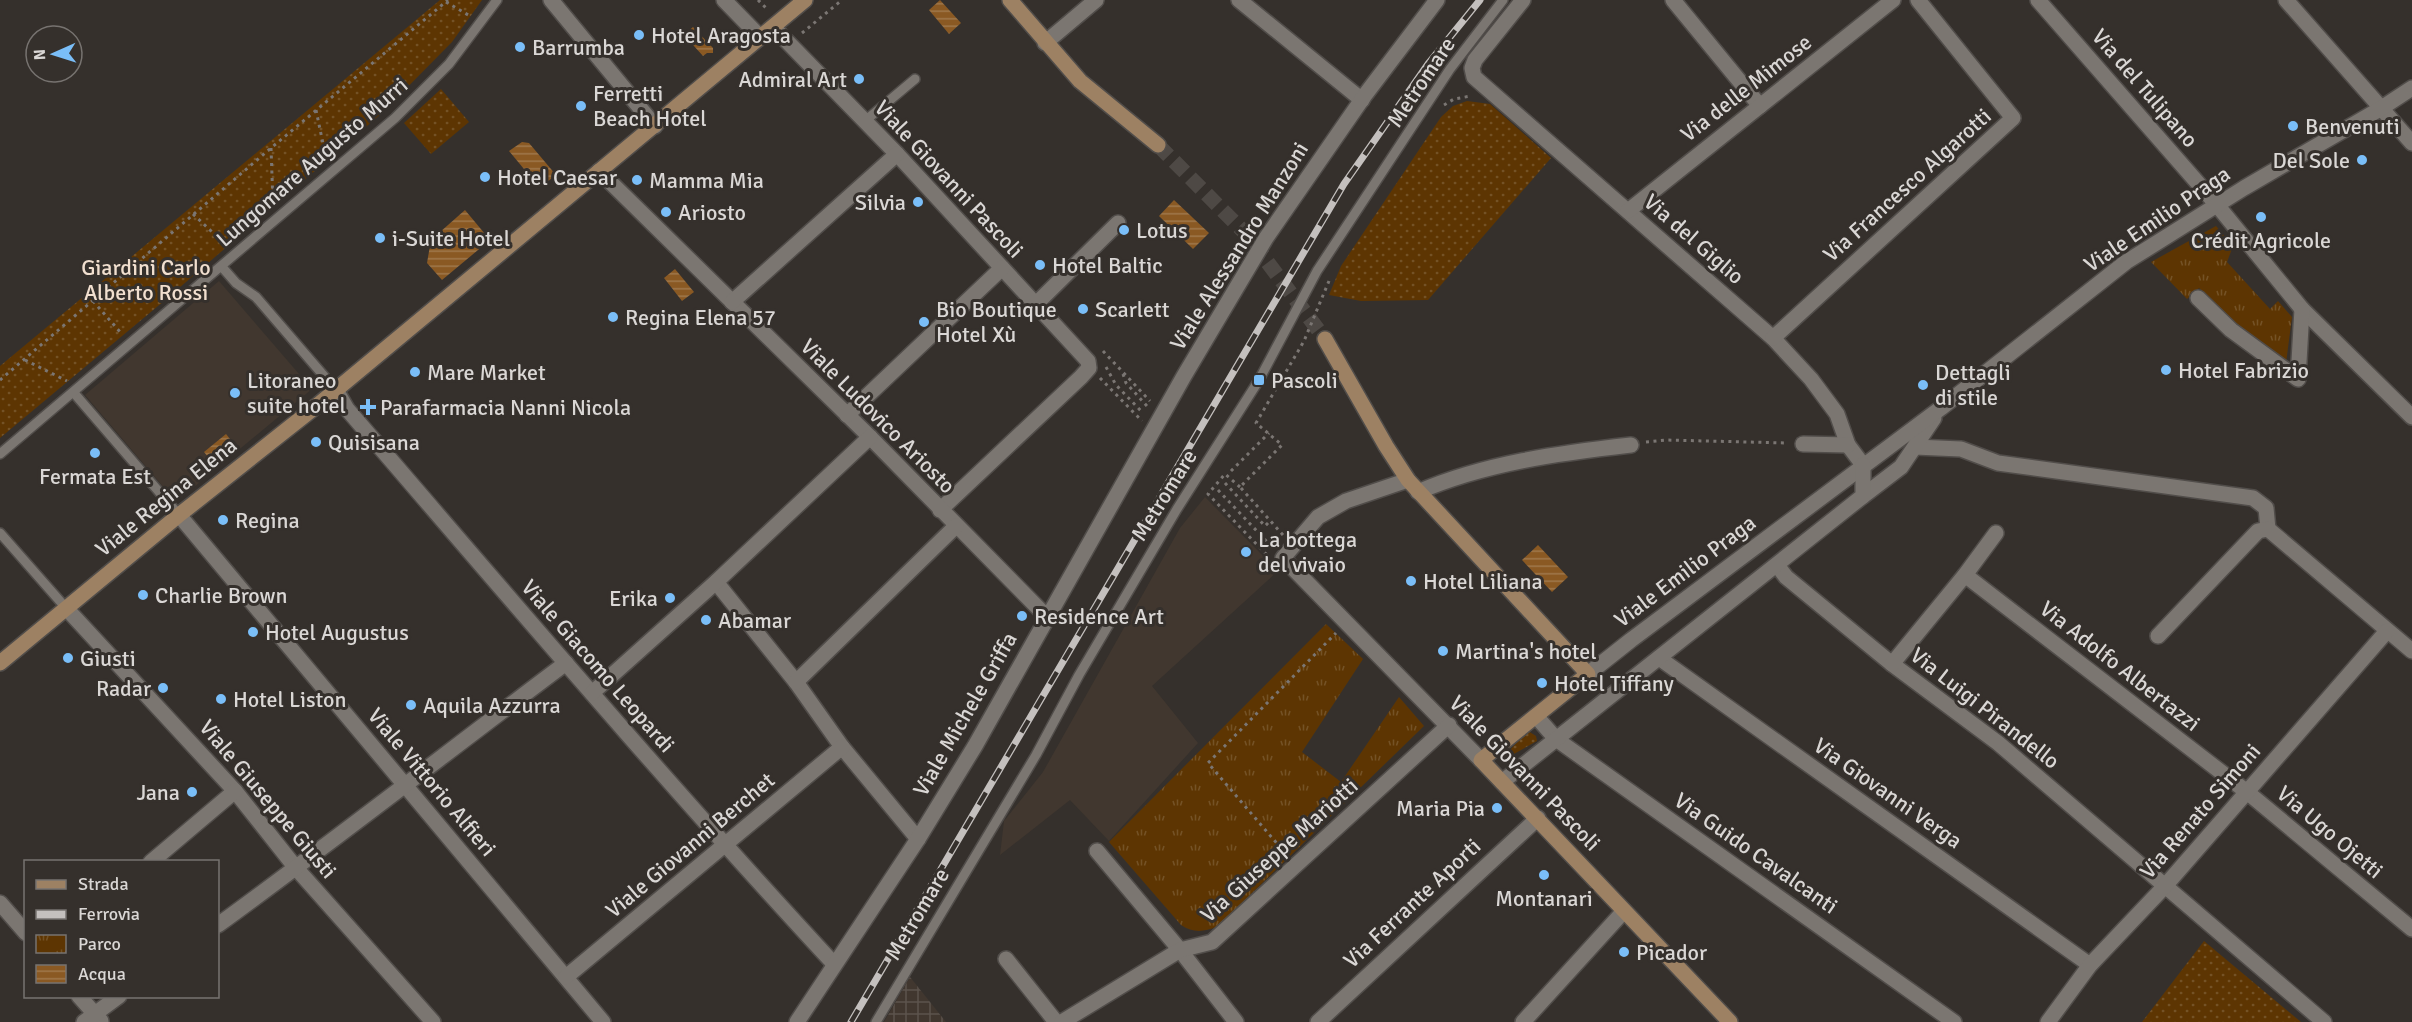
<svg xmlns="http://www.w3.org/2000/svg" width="2412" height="1022" viewBox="0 0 2412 1022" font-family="Signika,sans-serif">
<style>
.built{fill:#41372f}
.industrial{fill:url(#industrial-grid)}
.grass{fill:url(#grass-dots)}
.park{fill:url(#park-tufts)}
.water{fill:url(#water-rules)}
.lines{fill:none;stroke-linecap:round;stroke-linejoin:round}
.secondary-tunnel{stroke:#4e4945;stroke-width:15;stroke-dasharray:15 8;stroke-linecap:butt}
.lane-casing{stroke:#514d4a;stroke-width:12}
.street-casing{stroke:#514d4a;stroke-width:18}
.secondary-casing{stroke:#514d4a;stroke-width:18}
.path{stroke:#7b7673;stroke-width:3;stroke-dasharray:3 4.5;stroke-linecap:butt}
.lane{stroke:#7b7671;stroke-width:9}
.street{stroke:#7b7671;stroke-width:15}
.secondary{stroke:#9d8163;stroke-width:15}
.rail-casing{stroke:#c4c0be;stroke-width:7}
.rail{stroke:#35302c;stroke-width:4.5;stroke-dasharray:14;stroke-linecap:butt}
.poi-dot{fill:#7abef8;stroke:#35302c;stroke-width:2}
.labels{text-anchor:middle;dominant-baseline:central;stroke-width:6;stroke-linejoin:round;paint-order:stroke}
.poi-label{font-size:22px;fill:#dad7d5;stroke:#35302c;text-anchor:start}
.street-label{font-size:22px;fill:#dad7d5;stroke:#35302c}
.park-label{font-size:22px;fill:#f1dfcf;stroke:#35302c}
</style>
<defs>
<pattern id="industrial-grid" width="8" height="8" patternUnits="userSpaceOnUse" patternTransform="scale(1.5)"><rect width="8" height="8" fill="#41372f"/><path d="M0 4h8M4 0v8" fill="none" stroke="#5c534c"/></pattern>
<pattern id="grass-dots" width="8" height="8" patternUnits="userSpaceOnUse" patternTransform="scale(1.5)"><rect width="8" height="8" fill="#5d3502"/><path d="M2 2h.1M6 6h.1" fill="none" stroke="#745226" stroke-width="1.8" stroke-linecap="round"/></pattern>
<pattern id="park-tufts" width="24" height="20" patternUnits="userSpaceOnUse" patternTransform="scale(1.5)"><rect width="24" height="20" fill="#5d3502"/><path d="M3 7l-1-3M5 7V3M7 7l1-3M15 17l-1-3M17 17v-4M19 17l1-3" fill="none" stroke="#745226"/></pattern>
<pattern id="water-rules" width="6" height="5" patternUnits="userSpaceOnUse" patternTransform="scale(1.5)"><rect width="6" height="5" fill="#8a5923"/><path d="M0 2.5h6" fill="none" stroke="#9f784c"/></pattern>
</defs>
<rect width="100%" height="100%" fill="#35302c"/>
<g class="built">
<path d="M219,281L312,389L176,502L85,395Z"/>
<path d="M1205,497L1278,571L1152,686L1198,743L1109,841L1070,800L1000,855L1004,821L1043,772L1180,528Z"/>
</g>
<path class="industrial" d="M910,977L946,1022H884Z"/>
<g class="grass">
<path d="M440,0H482L452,42L382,113L164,301L0,438V366Z"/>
<path d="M441,89L469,122L431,154L404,123Z"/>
<path d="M1467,101L1490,104L1551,158L1428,300L1361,301L1329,295L1341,266L1441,117L1453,106Z"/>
<path d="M1528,731L1536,736L1537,741L1512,755L1509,751Z"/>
<path d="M2204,941L2301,1022H2142Z"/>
</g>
<g class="park">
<path d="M2216,226L2233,246L2227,262L2270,309L2278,301L2292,317L2286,363L2244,333L2199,288L2187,299L2151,262Z"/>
<path d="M1326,624L1363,659L1302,752L1341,782L1399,697L1424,726L1217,927C1203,932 1193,933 1181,925L1109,842Z"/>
</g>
<g class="water">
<path d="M940,0L961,23L949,34L929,10Z"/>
<path d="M693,27L713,48V53H707L703,56L684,35Z"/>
<path d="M522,142L529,143L556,175L547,182L538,184L534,181L509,151Z"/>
<path d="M1174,200L1209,233L1193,249L1159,216Z"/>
<path d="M465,210L490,240L442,280L427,263L431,240Z"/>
<path d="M675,269L694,292L682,301L664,278Z"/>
<path d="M226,434L234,444L212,462L204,452Z"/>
<path d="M1538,545L1568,577L1552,592L1522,560Z"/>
</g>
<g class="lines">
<path class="secondary-tunnel" d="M1158,145L1248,236L1325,339"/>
<defs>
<g id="lane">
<path d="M865,121L915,79"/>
<path d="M222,267L236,283L256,297L336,390"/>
<path d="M74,393L179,515"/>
<path d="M0,454L395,118L449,64L497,0"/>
<path d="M0,533L66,608"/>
<path d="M876,1022L1036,755L1079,675L1177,509L1259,380L1317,271L1450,69L1503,0"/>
</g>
<g id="street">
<path d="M551,0L655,126"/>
<path d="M724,0L760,37"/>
<path d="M1239,0L1362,100"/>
<path d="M1523,0L1475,60L1472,68L1474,77L1773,338L1811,379L1837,414L1848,445L1863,465"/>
<path d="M1673,0L1760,106"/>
<path d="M2038,0L2217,205L2302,309L2412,417"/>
<path d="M2286,0L2412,143"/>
<path d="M773,27L897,154L1088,361L1089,368L1081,377L940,510"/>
<path d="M1045,43L1096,0"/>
<path d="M599,171L870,437L1047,617"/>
<path d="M1628,211L1893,0"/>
<path d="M2198,298L2231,330L2298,379L2302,309"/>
<path d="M732,302L897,154"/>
<path d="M1035,305L1118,223"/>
<path d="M1773,338L2013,118L1918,0"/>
<path d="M336,390L347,409C508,596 667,784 834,964"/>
<path d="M847,415L1002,268"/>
<path d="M1803,444L1848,445"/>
<path d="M1915,447L1961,449L1998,463L2253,498L2266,508L2268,529"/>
<path d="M1408,480L1346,501L1318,517L1283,558L1481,760"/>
<path d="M1418,492C1485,463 1560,453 1631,445"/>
<path d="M1863,496L1901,467L1934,418"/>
<path d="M179,515L603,1022"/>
<path d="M1777,565L1786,577L1892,664L1998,743L2324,1022"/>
<path d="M1965,575L2247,792L2412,929"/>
<path d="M716,582L796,682L842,747L918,839"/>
<path d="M66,608L235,791L296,868L433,1022"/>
<path d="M2158,636L2258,531L2268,529L2412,651"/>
<path d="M1659,658L2090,965"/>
<path d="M1892,664L1965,575L1996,533"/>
<path d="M1588,674L1631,640L1941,408L2126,262L2244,188L2380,109L2412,88"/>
<path d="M796,682L956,526"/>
<path d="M592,693L716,582L870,437"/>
<path d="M1536,716L1556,739L1954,1022"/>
<path d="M1502,782L1863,496V465"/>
<path d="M1097,851L1180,950L1236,1022"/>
<path d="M151,862L235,791"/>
<path d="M0,903L26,933"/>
<path d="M218,925C335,840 450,750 566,663"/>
<path d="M1006,959L1056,1022"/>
<path d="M566,977L842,747"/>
<path d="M79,996L101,1021"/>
<path d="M84,1022L119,996"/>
<path d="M797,1022L918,839L975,746L1184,376L1266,238L1365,95L1437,0"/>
<path d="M1062,1022L1180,950L1212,942L1449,725"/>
<path d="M1318,1022L1538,818"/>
<path d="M1523,1022L1624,911"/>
<path d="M2048,1022L2090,965L2165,886L2387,631"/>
</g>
<g id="secondary">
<path d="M1010,0L1080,81L1158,145"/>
<path d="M1325,339L1386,446L1408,480L1588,674L1481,760L1730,1022"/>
<path d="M0,663L179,515L319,404L805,0"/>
</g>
</defs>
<use href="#lane" class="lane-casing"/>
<use href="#street" class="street-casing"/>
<use href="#secondary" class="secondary-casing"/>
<g class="path">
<path d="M758,0L768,10"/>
<path d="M446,2L470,16"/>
<path d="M802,33L842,0"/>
<path d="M1444,105L1454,99L1471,96"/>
<path d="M316,110L326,158"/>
<path d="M271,148L273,203"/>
<path d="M193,214L227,246"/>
<path d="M93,301L121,333"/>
<path d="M1103,351L1150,401"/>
<path d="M25,360L67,381"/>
<path d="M1106,367L1116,385L1143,413"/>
<path d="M1123,374L1126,383L1147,406"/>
<path d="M1100,378L1142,421"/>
<path d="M0,380L271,148L448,0"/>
<path d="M1646,442L1666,440L1787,443"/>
<path d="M1231,471L1269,433"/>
<path d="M1225,483L1265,526L1270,521"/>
<path d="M1240,487L1225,474L1208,494L1267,555"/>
<path d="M1218,490L1271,546"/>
<path d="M1283,535L1240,487L1282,445L1256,423L1304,341L1329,281"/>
<path d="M1286,854L1208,763L1336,633"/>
</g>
<use href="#lane" class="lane"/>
<use href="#street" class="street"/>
<use href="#secondary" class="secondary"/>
<defs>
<path id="rail" d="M851,1022L1344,184L1428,64L1480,0"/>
</defs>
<use href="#rail" class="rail-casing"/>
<use href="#rail" class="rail"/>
</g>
<g class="poi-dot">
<circle cx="639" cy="35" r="6"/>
<circle cx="520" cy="47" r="6"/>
<circle cx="859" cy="79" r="6"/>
<circle cx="581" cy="106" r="6"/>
<circle cx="2293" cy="126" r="6"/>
<circle cx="2362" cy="160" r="6"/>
<circle cx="485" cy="177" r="6"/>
<circle cx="637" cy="180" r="6"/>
<circle cx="918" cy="202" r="6"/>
<circle cx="666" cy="212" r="6"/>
<circle cx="2261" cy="217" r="6"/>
<circle cx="1124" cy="230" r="6"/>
<circle cx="380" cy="238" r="6"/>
<circle cx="1040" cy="265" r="6"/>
<circle cx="1083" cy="309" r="6"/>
<circle cx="613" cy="317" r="6"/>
<circle cx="924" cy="322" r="6"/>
<circle cx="2166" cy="370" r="6"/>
<circle cx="415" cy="372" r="6"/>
<rect x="1253" y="374" width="12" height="12" rx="3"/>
<circle cx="1923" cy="385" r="6"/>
<circle cx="235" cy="393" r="6"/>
<path d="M365 398h6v6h6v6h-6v6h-6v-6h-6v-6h6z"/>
<circle cx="316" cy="442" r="6"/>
<circle cx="95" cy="453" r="6"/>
<circle cx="223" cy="520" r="6"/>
<circle cx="1246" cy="552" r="6"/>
<circle cx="1411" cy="581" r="6"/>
<circle cx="143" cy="595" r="6"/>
<circle cx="670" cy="598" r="6"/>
<circle cx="1022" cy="616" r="6"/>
<circle cx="706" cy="620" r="6"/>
<circle cx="253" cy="632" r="6"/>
<circle cx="1443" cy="651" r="6"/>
<circle cx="68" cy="658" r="6"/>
<circle cx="1542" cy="683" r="6"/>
<circle cx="163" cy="688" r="6"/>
<circle cx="221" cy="699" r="6"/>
<circle cx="411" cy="705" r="6"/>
<circle cx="192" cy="792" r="6"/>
<circle cx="1497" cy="808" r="6"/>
<circle cx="1544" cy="875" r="6"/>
<circle cx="1624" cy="952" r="6"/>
</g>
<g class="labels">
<g class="poi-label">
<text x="651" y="35">Hotel Aragosta</text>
<text x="532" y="47">Barrumba</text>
<text x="847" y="79" text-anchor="end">Admiral Art</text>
<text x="593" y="93">Ferretti<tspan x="593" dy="25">Beach Hotel</tspan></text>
<text x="2305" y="126">Benvenuti</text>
<text x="2350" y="160" text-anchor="end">Del Sole</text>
<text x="497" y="177">Hotel Caesar</text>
<text x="649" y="180">Mamma Mia</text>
<text x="906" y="202" text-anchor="end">Silvia</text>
<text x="678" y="212">Ariosto</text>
<text x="1136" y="230">Lotus</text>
<text x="392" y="238">i-Suite Hotel</text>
<text x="2261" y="240" text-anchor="middle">Crédit Agricole</text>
<text x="1052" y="265">Hotel Baltic</text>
<text x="936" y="309">Bio Boutique<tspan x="936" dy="25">Hotel Xù</tspan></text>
<text x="1095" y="309">Scarlett</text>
<text x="625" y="317">Regina Elena 57</text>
<text x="2178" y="370">Hotel Fabrizio</text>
<text x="427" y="372">Mare Market</text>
<text x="1935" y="372">Dettagli<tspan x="1935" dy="25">di stile</tspan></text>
<text x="247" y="380">Litoraneo<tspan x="247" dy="25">suite hotel</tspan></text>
<text x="1271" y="380">Pascoli</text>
<text x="380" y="407">Parafarmacia Nanni Nicola</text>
<text x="328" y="442">Quisisana</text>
<text x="95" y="476" text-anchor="middle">Fermata Est</text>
<text x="235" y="520">Regina</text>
<text x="1258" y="539">La bottega<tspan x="1258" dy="25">del vivaio</tspan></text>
<text x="1423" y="581">Hotel Liliana</text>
<text x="155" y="595">Charlie Brown</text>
<text x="658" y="598" text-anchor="end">Erika</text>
<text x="1034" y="616">Residence Art</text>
<text x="718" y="620">Abamar</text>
<text x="265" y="632">Hotel Augustus</text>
<text x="1455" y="651">Martina's hotel</text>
<text x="80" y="658">Giusti</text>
<text x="1554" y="683">Hotel Tiffany</text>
<text x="151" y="688" text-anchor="end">Radar</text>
<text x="233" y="699">Hotel Liston</text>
<text x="423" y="705">Aquila Azzurra</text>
<text x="180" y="792" text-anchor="end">Jana</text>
<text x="1485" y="808" text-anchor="end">Maria Pia</text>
<text x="1544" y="898" text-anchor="middle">Montanari</text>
<text x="1636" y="952">Picador</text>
</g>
<g class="street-label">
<text transform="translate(1421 82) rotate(-56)">Metromare</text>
<text transform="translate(1746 88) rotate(-38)">Via delle Mimose</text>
<text transform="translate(2145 88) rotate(49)">Via del Tulipano</text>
<text transform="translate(312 162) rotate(-41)">Lungomare Augusto Murri</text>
<text transform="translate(949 179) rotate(47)">Viale Giovanni Pascoli</text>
<text transform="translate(1907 185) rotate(-42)">Via Francesco Algarotti</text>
<text transform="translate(2157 219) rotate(-34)">Viale Emilio Praga</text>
<text transform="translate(1694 239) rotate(41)">Via del Giglio</text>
<text transform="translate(1239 246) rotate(-58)">Viale Alessandro Manzoni</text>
<text transform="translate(878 416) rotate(45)">Viale Ludovico Ariosto</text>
<text transform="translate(1164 495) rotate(-58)">Metromare</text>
<text transform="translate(166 497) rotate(-39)">Viale Regina Elena</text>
<text transform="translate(1685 571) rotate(-37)">Viale Emilio Praga</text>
<text transform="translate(598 666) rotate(49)">Viale Giacomo Leopardi</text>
<text transform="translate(2120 666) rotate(38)">Via Adolfo Albertazzi</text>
<text transform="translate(1985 708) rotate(38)">Via Luigi Pirandello</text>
<text transform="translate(965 714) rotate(-60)">Viale Michele Griffa</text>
<text transform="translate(1525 773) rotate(46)">Viale Giovanni Pascoli</text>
<text transform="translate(432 782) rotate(50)">Viale Vittorio Alfieri</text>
<text transform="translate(1888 793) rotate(35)">Via Giovanni Verga</text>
<text transform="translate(268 799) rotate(50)">Viale Giuseppe Giusti</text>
<text transform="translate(2200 811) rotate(-49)">Via Renato Simoni</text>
<text transform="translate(2330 832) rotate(40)">Via Ugo Ojetti</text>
<text transform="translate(690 845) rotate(-40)">Viale Giovanni Berchet</text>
<text transform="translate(1279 850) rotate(-42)">Via Giuseppe Mariotti</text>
<text transform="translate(1756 853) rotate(35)">Via Guido Cavalcanti</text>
<text transform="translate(1412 903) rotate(-43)">Via Ferrante Aporti</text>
<text transform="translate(917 914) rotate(-59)">Metromare</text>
</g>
<g class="park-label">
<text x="146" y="267">Giardini Carlo<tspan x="146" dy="25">Alberto Rossi</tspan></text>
</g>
</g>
<rect x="24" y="860" width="195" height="138" fill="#35302c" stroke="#777370" stroke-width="1.5"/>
<rect x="36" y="880" width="30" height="9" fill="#9d8163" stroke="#777370" stroke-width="1.5"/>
<text x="78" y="890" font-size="18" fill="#dad7d5">Strada</text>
<rect x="36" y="910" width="30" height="9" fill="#c4c0be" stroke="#777370" stroke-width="1.5"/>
<text x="78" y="920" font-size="18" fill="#dad7d5">Ferrovia</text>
<rect x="36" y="935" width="30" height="18" fill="url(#park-tufts)" stroke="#777370" stroke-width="1.5"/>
<text x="78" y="950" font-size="18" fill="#dad7d5">Parco</text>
<rect x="36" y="965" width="30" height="18" fill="url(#water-rules)" stroke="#777370" stroke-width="1.5"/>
<text x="78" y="980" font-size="18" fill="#dad7d5">Acqua</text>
<g transform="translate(54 54) rotate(267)"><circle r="28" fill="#35302c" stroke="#777370" stroke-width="1.5"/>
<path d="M0-4.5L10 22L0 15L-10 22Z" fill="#7abef8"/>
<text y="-9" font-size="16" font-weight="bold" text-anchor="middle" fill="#dad7d5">N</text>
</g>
</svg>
